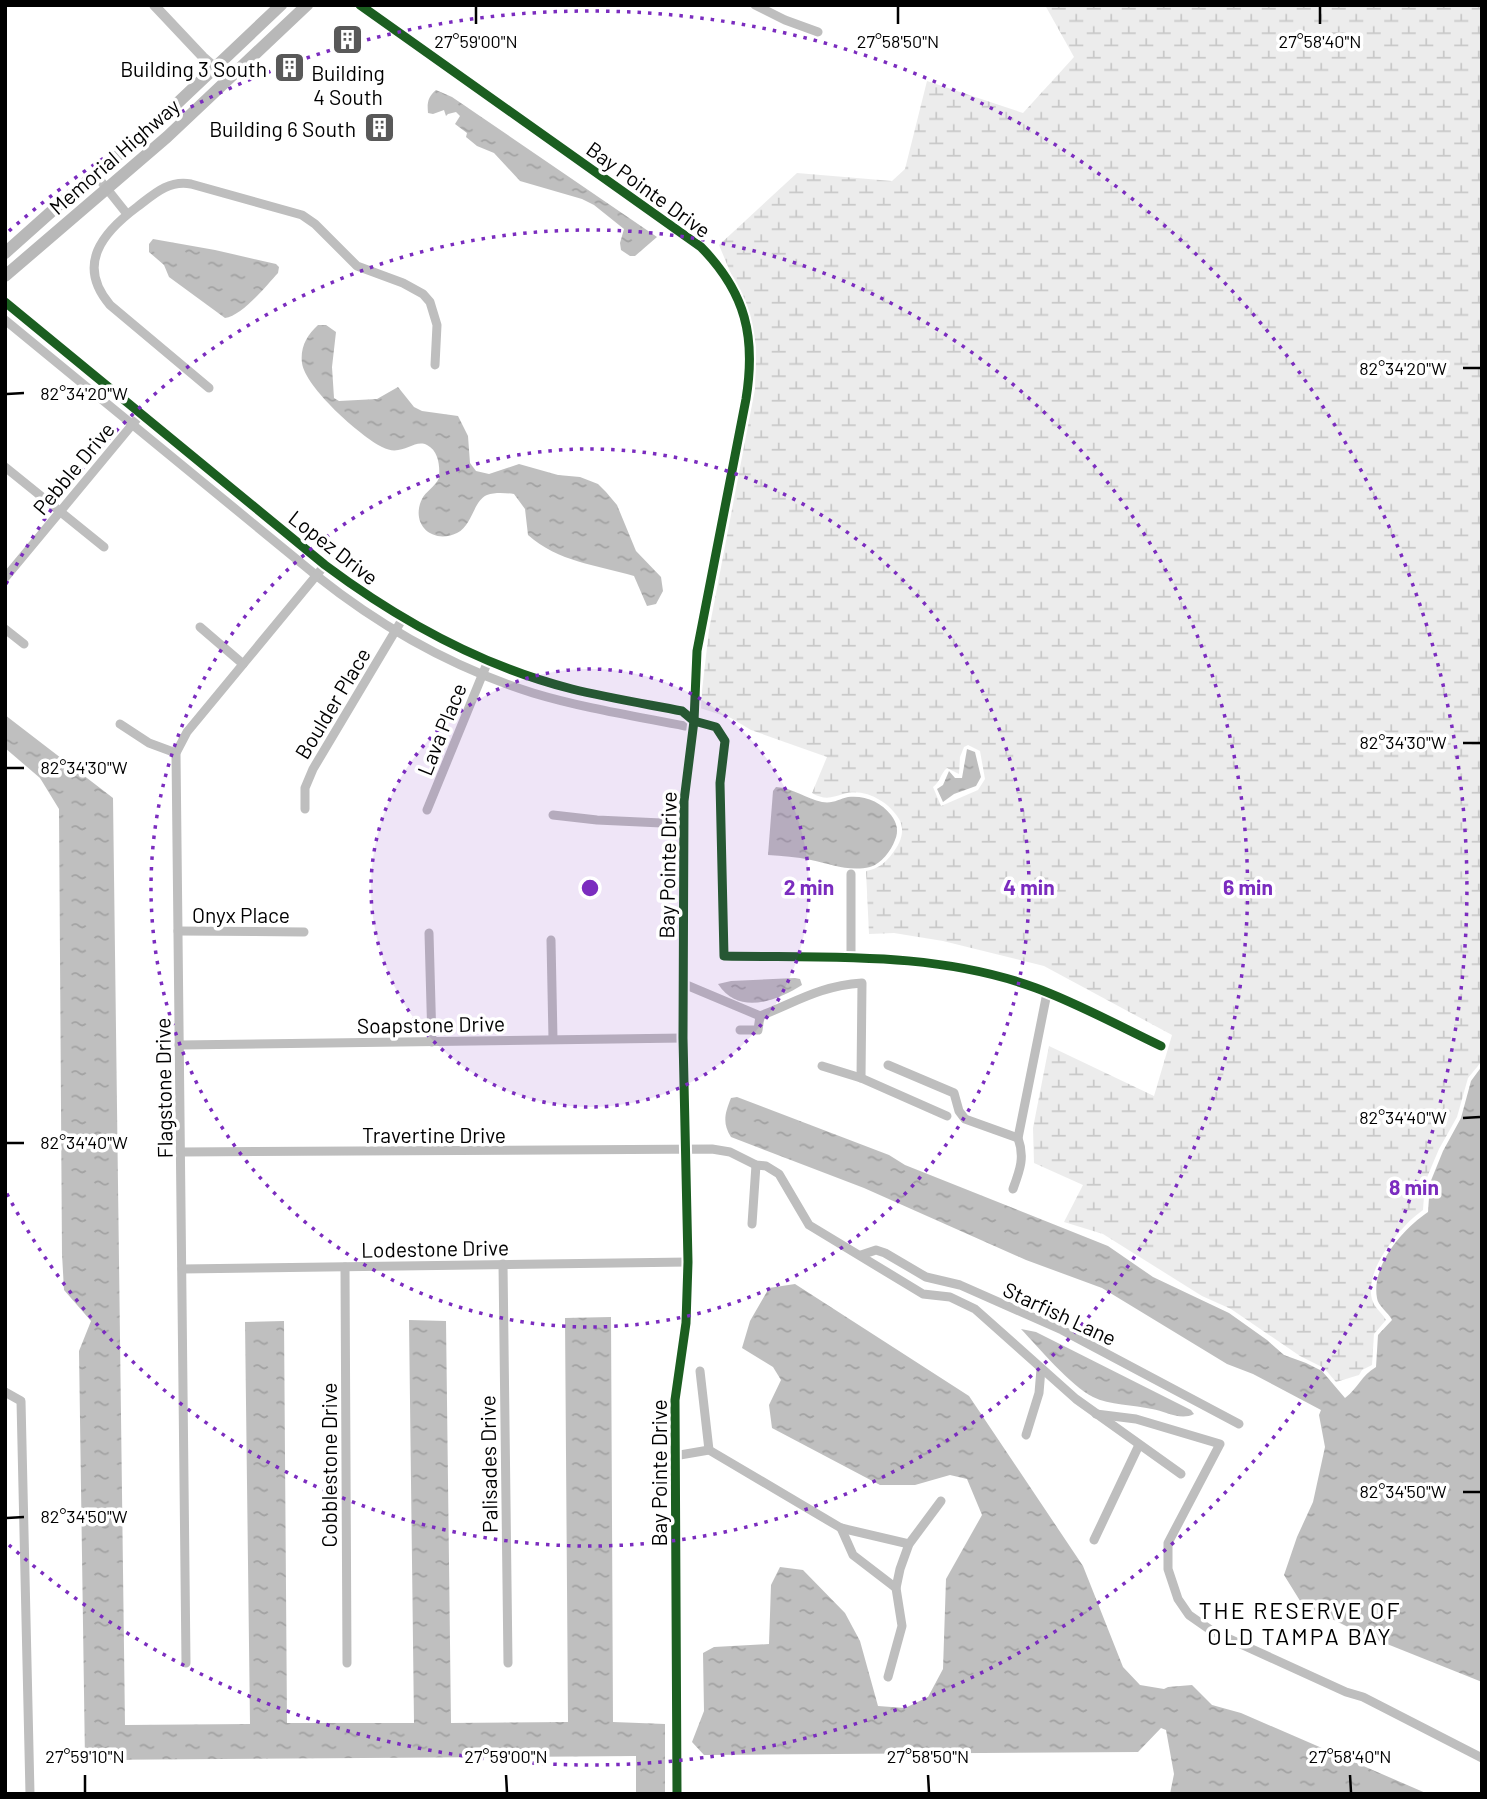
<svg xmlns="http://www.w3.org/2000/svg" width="1487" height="1799" viewBox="0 0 1487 1799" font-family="Barlow,sans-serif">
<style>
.wetland{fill:url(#wetland-marsh);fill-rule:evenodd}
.water{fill:url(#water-ripples)}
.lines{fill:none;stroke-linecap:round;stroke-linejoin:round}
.minor{stroke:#bebebe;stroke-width:9}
.tertiary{stroke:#bebebe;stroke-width:10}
.secondary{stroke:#b8b8b8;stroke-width:12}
.cycleway-casing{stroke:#fff;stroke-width:13}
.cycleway{stroke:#1b5e20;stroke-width:9}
.ticks{fill:none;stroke:#000;stroke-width:2.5}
.ring{fill:none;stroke:#7b2cbf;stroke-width:3.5;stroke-dasharray:3.5 7}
.labels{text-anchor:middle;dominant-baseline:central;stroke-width:7;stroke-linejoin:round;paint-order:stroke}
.poi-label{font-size:21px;fill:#000;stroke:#fff;text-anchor:end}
.street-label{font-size:21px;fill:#000;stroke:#fff}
.neighbourhood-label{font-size:23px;letter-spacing:2px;fill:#000;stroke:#fff}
.ticks-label{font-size:18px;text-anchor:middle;fill:#000;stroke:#fff;stroke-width:7;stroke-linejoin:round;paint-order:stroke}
.centre{fill:#7b2cbf;stroke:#fff;stroke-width:3.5}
.ring-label{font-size:21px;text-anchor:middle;font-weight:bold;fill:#7b2cbf;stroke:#fff;stroke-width:7;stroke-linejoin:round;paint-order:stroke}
</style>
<defs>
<pattern id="wetland-marsh" width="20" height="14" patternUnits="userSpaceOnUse" patternTransform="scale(1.75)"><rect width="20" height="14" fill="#ececec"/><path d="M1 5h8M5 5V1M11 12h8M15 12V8" fill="none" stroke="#c9c9c9"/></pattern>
<pattern id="water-ripples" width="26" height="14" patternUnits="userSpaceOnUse" patternTransform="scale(1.75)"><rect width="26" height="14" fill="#bfbfbf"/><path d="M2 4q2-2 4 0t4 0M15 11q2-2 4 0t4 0" fill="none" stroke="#a2a2a2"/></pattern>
</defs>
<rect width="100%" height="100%" fill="#fff"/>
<path class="wetland" d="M1045,5H1482V1061L1468,1078L1457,1117L1439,1149L1425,1182L1423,1210C1401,1225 1361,1273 1373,1302C1375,1308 1383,1314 1386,1320L1374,1334L1372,1365L1362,1370L1359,1375L1336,1382L1324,1368L1300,1356L1231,1309L1202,1296L1103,1234L1064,1222L1083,1185L1034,1163L1033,1128L1049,1046L1154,1096L1172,1035L1044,966L943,941L894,933L869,934L866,871C878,869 885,863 892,854C900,844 906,831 899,819C889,801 863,787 843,794C831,798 824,800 812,793L827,757L751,730L731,718L700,708L709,630L755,389L756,346L751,322L719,245L797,173L892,181L905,169L927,81L1023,113L1074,57ZM968,745L980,751L985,779L978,790L941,806L933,787C941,781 940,774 947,768L959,774L960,757L964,747Z"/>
<g class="water">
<path d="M436,90L452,97L657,237L635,256H630L621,250L620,243L624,229L594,205L582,199L520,181L494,153L477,146L466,137L467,133L455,124L460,116L456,112L448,114L446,116L444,110L433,114L428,113C427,102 428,97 436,90Z"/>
<path d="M153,239L215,250L276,264L279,267L278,273C266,286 242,316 225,318L169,277L164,265L149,252V244Z"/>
<path d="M318,325H326L336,332L332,367L334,398L339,401L377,399L398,387L414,407L422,411L458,416L468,436L470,463L476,471L489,474L519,464L558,475L580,477L598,484L606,492L617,505L636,551L661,577L663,591L656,604L647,606L634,576C597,565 558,562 528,535L525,509L514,494C506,493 495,492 487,495C473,501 473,525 457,533C432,545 410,524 422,499C425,492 435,487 439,478C440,467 439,451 427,445C414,438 402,458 382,447C360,436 305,387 302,363C300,347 307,335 318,325Z"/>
<path d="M5,715L113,798L125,1725L250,1724L245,1322L284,1321L287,1723H414L409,1320L446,1321L451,1723L568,1722L565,1318L611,1317L613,1722L665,1724V1794H636V1756L85,1760L79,1351L91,1321L64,1290L62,1254L59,809L40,778L5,748Z"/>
<path d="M967,749L975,752L981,777L976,786L954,794L943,802L937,789L943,785L949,771L955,778H962Z"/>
<path d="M776,787C793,788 807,799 822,802C833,804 839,799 848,797C865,795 881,802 891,815C897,823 899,831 895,840C891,851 881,864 870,867C849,872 831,864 811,860C797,857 782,856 768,855L773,791Z"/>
<path d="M795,978L800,979L802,985C776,1001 739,1016 718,984L731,981Z"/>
<path d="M1482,1066V1682L1362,1634L1302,1604L1284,1575L1297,1537L1313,1502L1325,1447L1319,1415L1321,1410L1253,1374L1227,1364L1102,1288L1026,1260L864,1188L731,1137C722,1123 725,1113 731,1098L737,1097L889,1155L905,1165L1108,1246L1153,1277L1229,1313L1267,1340L1284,1355L1306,1363L1322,1371L1345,1398C1359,1387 1361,1376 1376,1367L1378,1335L1392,1320C1388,1312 1378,1306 1377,1298C1371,1265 1403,1229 1428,1212L1430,1183L1443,1151L1461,1118L1471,1081Z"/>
<path d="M795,1284L969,1396L1083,1566L1123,1667L1140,1685L1164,1689L1168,1687L1192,1685L1212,1705L1241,1713L1428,1794H1170L1174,1774L1166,1730L1161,1728L1138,1752L704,1755L692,1742L704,1711L703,1653L714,1647L769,1644L771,1585L780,1567L803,1570L845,1613L860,1641L878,1706L905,1708L928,1697L943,1669L946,1579L982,1515L967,1479L950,1475L915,1485H880L772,1428L769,1405L781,1380L773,1367L742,1348L750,1321L769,1288Z"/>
<path d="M1021,1329L1036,1332L1191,1410L1194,1414C1180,1421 1165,1411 1152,1409C1134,1405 1109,1405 1093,1397C1070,1385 1039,1348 1021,1329Z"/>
</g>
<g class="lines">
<g class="minor">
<path d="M360,5L701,247C746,293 756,337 746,399L697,651L694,721L684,801L683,1038L688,1262L686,1323L675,1400L677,1794"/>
<path d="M755,5L785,20L818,32"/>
<path d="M96,175L127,214"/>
<path d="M5,302L325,565C400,621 481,666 572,689C609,698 646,704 682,711L694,721L716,727L725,741L720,783L724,956C827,958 937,951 1036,988C1077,1003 1121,1027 1161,1046"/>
<path d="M5,320L317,576C381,627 454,668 533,693C583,708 634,716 685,726L694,721"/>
<path d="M209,388L110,305C76,265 102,233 137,207C154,194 168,180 191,184L302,215L315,224L357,266L403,283L423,294L430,302L437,325L435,365"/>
<path d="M5,467L104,547"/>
<path d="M5,578L141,414"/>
<path d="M200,627L243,664"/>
<path d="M5,629L24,644"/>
<path d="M120,724L149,743L176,753"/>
<path d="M305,809V788L313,769L403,618"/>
<path d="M427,810L488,661"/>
<path d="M553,815L597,820L683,824"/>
<path d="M178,931L304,932"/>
<path d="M429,933L432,1042"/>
<path d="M551,940L553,1039"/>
<path d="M851,959V874"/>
<path d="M684,984L760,1016C798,1001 820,986 862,983L861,1078"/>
<path d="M740,1030H758L760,1016"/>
<path d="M179,1045L683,1038"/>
<path d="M888,1065L954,1093L959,1111L965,1119L1018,1138"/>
<path d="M822,1066L861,1078L947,1116"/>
<path d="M182,1152L712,1149L730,1152L756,1165L766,1166L779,1174L809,1225L923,1294L950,1297L975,1309L1076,1399L1181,1474"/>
<path d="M1013,1189C1020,1170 1025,1157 1018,1138L1047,993"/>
<path d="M752,1224L756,1165"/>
<path d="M861,1255L876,1250L885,1253L926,1277L960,1285L1062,1330L1239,1424"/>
<path d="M503,1264L508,1663"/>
<path d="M345,1267L347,1663"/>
<path d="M182,1269L688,1262"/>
<path d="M700,1371L709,1450"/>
<path d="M5,1392L21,1401L30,1794"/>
<path d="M1096,1414L1136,1419L1220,1444L1168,1543V1569L1178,1599L1189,1615L1212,1631L1346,1692L1363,1697L1482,1758"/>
<path d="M1026,1435L1039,1393L1041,1369"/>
<path d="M674,1456L709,1450L841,1528L909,1544"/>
<path d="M841,1528L853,1555L896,1588"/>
<path d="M1094,1540L1139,1445"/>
<path d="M186,1663L176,753L187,732L325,565"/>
<path d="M888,1677L902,1626L896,1588L900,1569L909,1544L941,1501"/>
</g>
<path class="tertiary" d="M154,5L203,57L228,79"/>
<g class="secondary">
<path d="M5,253L61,203L149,130L281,5"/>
<path d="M5,276L167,137L307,5"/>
</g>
<defs>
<g id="cycleway">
<path d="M360,5L701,247C746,293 756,337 746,399L697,651L694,721L684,801L683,1038L688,1262L686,1323L675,1400L677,1794"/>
<path d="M5,302L325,565C400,621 481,666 572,689C609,698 646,704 682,711L694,721L716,727L725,741L720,783L724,956C827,958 937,951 1036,988C1077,1003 1121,1027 1161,1046"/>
</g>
</defs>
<use href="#cycleway" class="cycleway-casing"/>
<use href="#cycleway" class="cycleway"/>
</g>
<path class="ticks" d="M476,7V24M898,7V24M1320,7V24M1463,368H1480M7,394L24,393M1463,743H1480M7,768H24M1463,1118L1480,1117M7,1143H24M1463,1492H1480M7,1518L24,1517M85,1775V1792M506,1775L507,1792M928,1775L929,1792M1350,1775L1351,1792"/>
<circle cx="590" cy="888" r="219" fill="#7b2cbf" fill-opacity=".12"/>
<g class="ring">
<circle cx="590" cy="888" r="219"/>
<circle cx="590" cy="888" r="439"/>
<path d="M6 584A658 658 0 1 1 6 1192"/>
<path d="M9 231A877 877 0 1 1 9 1545"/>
</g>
<defs>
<symbol id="building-square" viewBox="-11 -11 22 22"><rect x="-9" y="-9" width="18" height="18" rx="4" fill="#595959" stroke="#fff"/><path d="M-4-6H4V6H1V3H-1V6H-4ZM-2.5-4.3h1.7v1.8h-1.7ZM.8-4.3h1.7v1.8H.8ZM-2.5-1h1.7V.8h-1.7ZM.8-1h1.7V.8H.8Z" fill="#fff"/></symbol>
</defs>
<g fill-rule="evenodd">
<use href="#building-square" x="330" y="22" width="35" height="35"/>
<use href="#building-square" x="272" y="50" width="35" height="35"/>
<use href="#building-square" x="362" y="110" width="35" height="35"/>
</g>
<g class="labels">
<g class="poi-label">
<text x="267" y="68">Building 3 South</text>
<text x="348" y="72" text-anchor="middle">Building<tspan x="348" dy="24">4 South</tspan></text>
<text x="356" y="128">Building 6 South</text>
</g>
<g class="street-label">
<text transform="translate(114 156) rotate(-41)">Memorial Highway</text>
<text transform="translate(649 189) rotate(36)">Bay Pointe Drive</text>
<text transform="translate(73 468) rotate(-50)">Pebble Drive</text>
<text transform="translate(334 547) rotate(38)">Lopez Drive</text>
<text transform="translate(332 703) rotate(-59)">Boulder Place</text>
<text transform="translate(441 729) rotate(-68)">Lava Place</text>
<text transform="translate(667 865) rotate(-89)">Bay Pointe Drive</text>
<text x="241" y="914">Onyx Place</text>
<text transform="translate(431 1024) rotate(-1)">Soapstone Drive</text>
<text transform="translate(163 1088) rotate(-91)">Flagstone Drive</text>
<text x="434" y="1134">Travertine Drive</text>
<text transform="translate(435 1248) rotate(-1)">Lodestone Drive</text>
<text transform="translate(1060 1313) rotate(25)">Starfish Lane</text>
<text transform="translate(488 1464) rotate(-91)">Palisades Drive</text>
<text transform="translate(328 1465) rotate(-90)">Cobblestone Drive</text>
<text transform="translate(658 1473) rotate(-90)">Bay Pointe Drive</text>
</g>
<g class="neighbourhood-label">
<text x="1300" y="1610">THE RESERVE OF<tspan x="1300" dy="26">OLD TAMPA BAY</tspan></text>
</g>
</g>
<g class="ticks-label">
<text x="476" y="48">27°59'00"N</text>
<text x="898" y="48">27°58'50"N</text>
<text x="1320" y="48">27°58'40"N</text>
<text x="1403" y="375">82°34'20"W</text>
<text x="84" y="400">82°34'20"W</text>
<text x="1403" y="749">82°34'30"W</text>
<text x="84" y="774">82°34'30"W</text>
<text x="1403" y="1124">82°34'40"W</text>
<text x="84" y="1149">82°34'40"W</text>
<text x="1403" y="1498">82°34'50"W</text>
<text x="84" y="1523">82°34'50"W</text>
<text x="85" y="1763">27°59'10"N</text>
<text x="506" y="1763">27°59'00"N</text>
<text x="928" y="1763">27°58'50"N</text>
<text x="1350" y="1763">27°58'40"N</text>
</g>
<circle cx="590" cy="888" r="10" class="centre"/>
<g class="ring-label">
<text x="809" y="895">2 min</text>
<text x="1029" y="895">4 min</text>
<text x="1248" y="895">6 min</text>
<text x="1414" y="1195">8 min</text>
</g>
<rect width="1487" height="1799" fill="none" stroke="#000000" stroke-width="14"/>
</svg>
